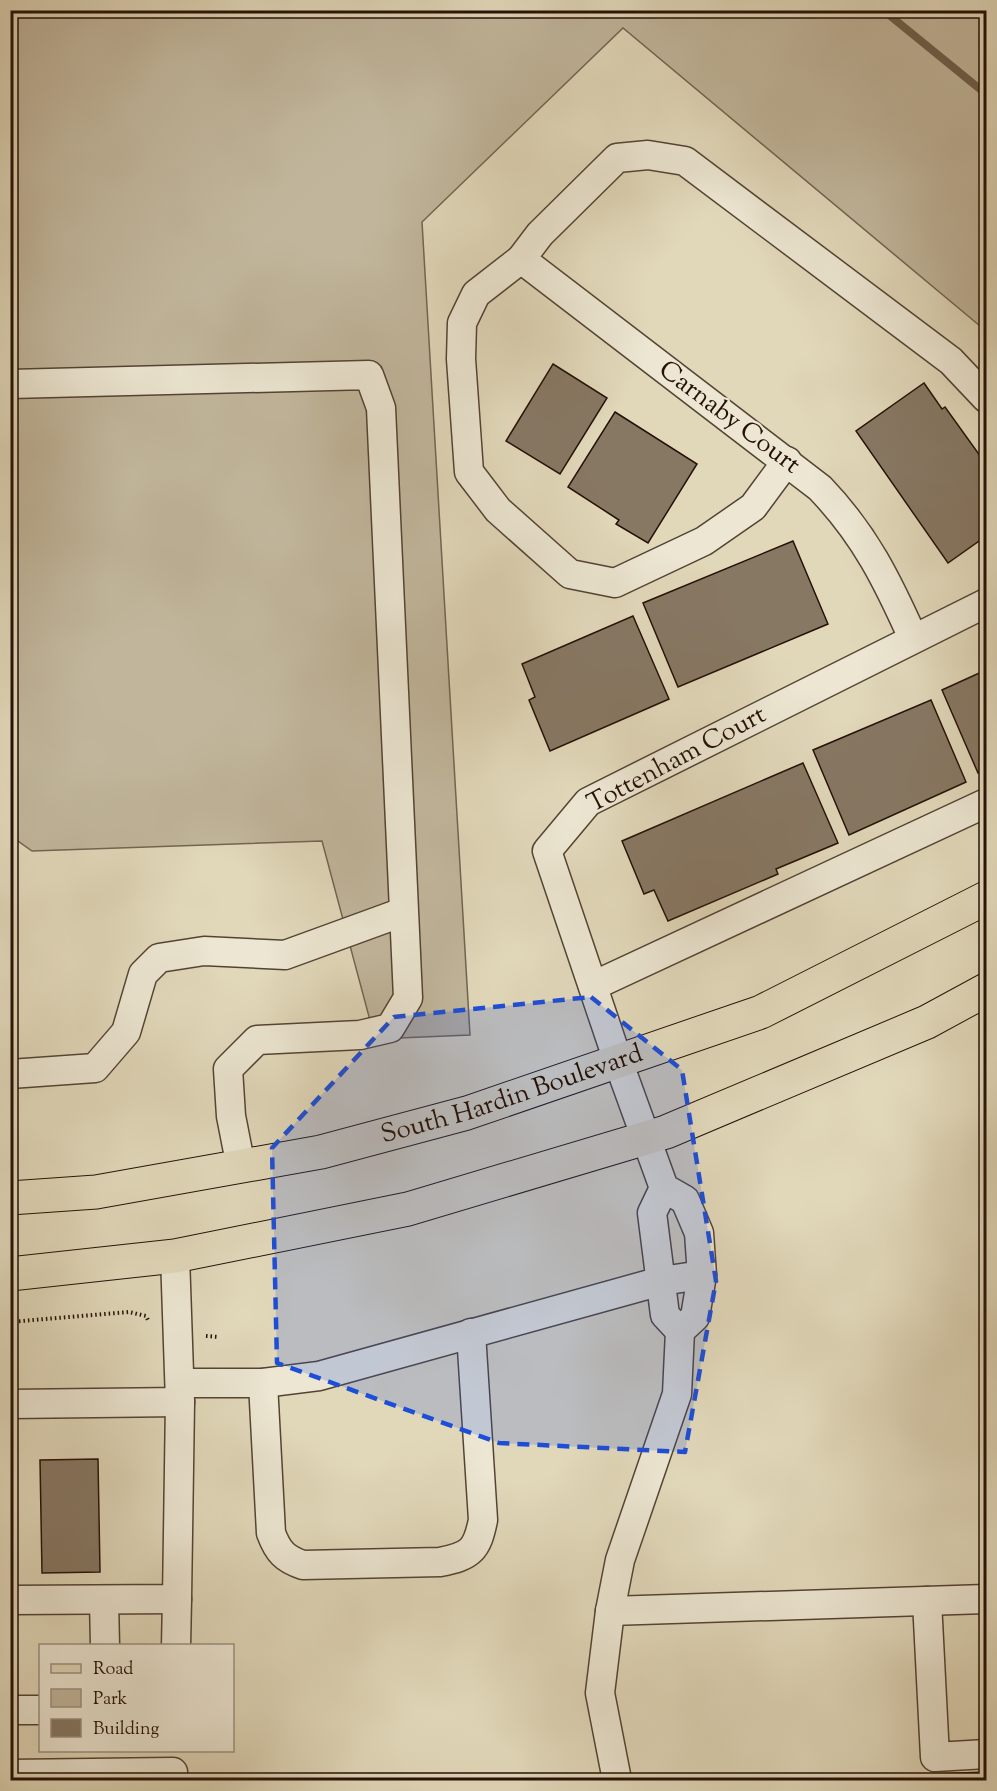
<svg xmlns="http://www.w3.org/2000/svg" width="997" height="1791" viewBox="0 0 997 1791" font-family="'Sorts Mill Goudy',serif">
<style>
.green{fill:#c1b69c;stroke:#736452;stroke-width:1.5}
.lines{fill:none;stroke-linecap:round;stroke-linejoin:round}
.stream{stroke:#6f604e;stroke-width:8}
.building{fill:#877864;stroke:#251107;stroke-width:1.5}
.minor-casing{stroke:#544334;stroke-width:31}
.major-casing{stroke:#251107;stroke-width:35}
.path{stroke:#251107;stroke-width:4;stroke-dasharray:1.5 3;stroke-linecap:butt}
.minor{stroke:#ece6d2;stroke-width:28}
.major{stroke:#e1d8ba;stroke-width:33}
.marked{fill:#1d4ed8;fill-opacity:0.2;stroke:#1d4ed8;stroke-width:4.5;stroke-dasharray:12 8;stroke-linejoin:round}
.labels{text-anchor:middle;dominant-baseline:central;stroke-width:4.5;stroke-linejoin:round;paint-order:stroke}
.street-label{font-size:26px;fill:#251107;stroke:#ece6d2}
</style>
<rect width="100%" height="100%" fill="#e1d8ba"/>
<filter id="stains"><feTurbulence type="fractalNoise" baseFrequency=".00333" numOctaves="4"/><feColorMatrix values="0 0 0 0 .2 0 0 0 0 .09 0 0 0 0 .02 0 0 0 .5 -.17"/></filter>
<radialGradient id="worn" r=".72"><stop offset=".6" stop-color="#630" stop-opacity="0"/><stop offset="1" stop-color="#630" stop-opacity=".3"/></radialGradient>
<path class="green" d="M11,11H986V331L623,28L422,222L470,1035L375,1039L322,841L32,851L11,836Z"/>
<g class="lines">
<path class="stream" d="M883,10L986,94"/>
</g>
<g class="building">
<path d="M553,364L607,398L560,474L506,441Z"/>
<path d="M924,383L942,409L945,407L983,460L986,458V536L948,563L856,431Z"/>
<path d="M615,412L697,464L648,543L616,524L619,520L568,487Z"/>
<path d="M793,541L828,624L678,687L643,603Z"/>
<path d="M633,616L669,699L550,751L529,700L535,697L522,664Z"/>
<path d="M986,670V769L978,773L942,690Z"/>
<path d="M931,700L966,782L849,835L813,750Z"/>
<path d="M803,763L838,843L776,869L778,874L668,921L654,890L644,894L622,841Z"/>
<path d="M98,1459L100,1572L42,1573L40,1460Z"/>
<path d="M10,1641H15L16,1679H10Z"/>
<path d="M986,1772V1780H908V1775Z"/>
</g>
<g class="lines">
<defs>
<g id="minor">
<path d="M521,259L476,294L462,323L461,359L469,472L498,510L570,574L615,583L704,541L753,507L787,461"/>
<path d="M10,384L369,375L381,408L408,998L390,1028L360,1035L257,1040L228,1069L231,1116L241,1167"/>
<path d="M913,638C887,580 865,535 820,488L521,259L540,234L617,158L648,155L685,161L951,361L986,398"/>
<path d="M593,986L986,803"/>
<path d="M10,1074L95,1068L126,1032L143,974L159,958L204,951L285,955L403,912"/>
<path d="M664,1188L652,1213L665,1315L680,1331"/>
<path d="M180,1383H263L319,1376L661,1281L702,1275"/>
<path d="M263,1383L271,1533C278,1552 285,1559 303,1565L440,1562C471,1556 477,1550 483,1520L471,1333"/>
<path d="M10,1404L180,1402L175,1256"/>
<path d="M10,1600L177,1599L180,1402"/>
<path d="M104,1600L105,1646"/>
<path d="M927,1601L935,1757L986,1754"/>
<path d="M610,1611L986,1599"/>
<path d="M176,1646L177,1599"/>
<path d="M10,1710H40"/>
<path d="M10,1774L173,1772"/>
<path d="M617,1780L600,1693L610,1611L620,1560L677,1394L680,1331L695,1317L702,1275L699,1233L685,1200L664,1188L618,1061L547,851L588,802L986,603"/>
</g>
<g id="major">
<path id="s1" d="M10,1198L96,1192L321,1152L467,1113L761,1012L986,898"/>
<path d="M10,1274L175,1256L408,1209L666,1132L927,1022L986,990"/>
</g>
</defs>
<use href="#minor" class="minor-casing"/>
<use href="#major" class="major-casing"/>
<g class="path">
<path d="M10,1322L129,1312L146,1316L148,1320"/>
<path d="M206,1336L219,1337"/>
</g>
<use href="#minor" class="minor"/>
<use href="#major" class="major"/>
</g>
<path class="marked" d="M591,997L682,1070L716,1281L685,1452L499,1443L277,1363L272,1148L394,1017Z"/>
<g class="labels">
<g class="street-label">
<text transform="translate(729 418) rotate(37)">Carnaby Court</text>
<text transform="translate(677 760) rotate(-28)">Tottenham Court</text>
<text stroke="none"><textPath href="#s1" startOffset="514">South Hardin Boulevard</textPath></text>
</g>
</g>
<rect width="997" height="1791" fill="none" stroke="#e1d8ba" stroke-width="36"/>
<rect x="12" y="12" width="973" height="1767" fill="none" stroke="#251107" stroke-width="3"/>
<rect x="18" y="18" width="961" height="1755" fill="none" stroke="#251107" stroke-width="1.5"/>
<rect x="39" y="1644" width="195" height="108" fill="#ece6d2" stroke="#9c9181" stroke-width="1.5"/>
<rect x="51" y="1664" width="30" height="9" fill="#e1d8ba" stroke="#9c9181" stroke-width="1.5"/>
<text x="93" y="1674" font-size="18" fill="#251107">Road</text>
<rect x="51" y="1689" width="30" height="18" fill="#c1b69c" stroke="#9c9181" stroke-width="1.5"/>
<text x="93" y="1704" font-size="18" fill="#251107">Park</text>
<rect x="51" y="1719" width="30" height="18" fill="#877864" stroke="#9c9181" stroke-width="1.5"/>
<text x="93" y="1734" font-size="18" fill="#251107">Building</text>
<rect width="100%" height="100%" filter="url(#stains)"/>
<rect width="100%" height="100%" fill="url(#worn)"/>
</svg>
